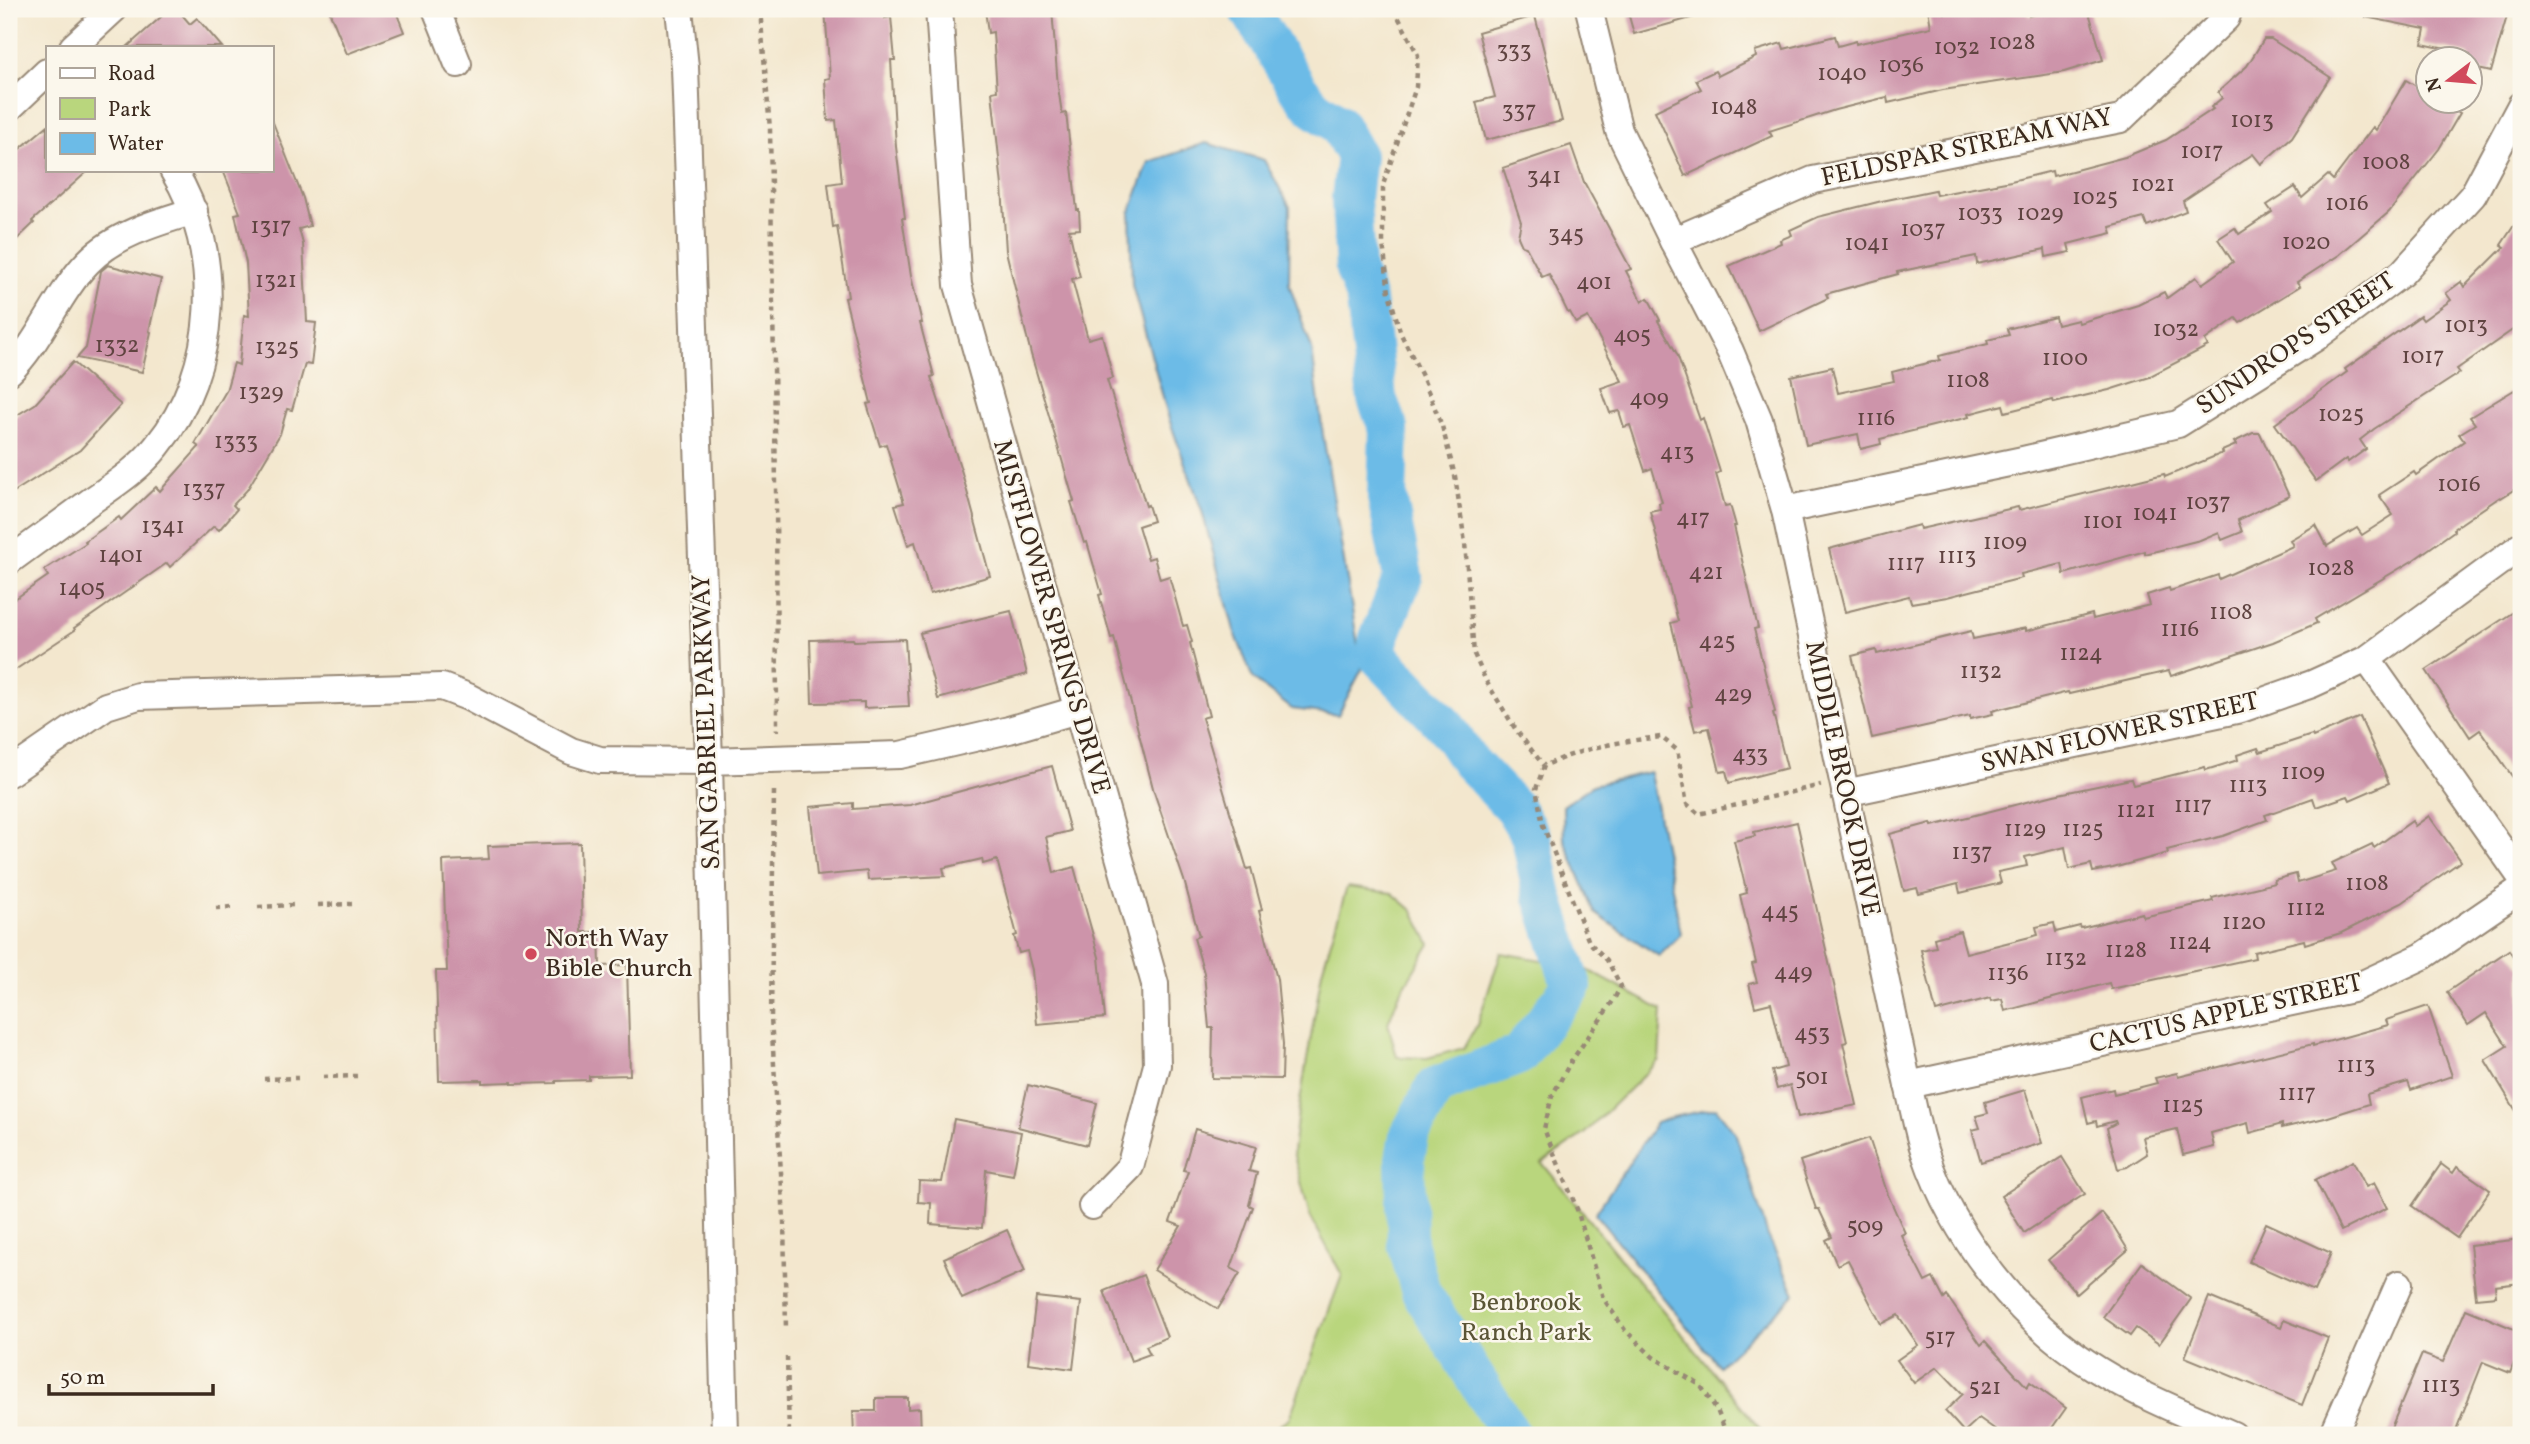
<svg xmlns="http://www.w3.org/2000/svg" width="2530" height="1444" viewBox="0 0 2530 1444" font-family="Vollkorn,serif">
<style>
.green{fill:#b9d67d;stroke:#7a804e;stroke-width:2}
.water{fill:#6cbbe7;stroke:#547282;stroke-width:2}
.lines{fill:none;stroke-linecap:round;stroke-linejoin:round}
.river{stroke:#6cbbe7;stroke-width:40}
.building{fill:#cd94aa}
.minor-casing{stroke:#978876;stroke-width:30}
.path{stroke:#978876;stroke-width:4.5;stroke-dasharray:5 5;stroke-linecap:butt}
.minor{stroke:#fff;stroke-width:26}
.poi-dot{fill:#d1495b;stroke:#fbf7ec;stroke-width:2.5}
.labels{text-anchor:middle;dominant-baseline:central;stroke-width:5;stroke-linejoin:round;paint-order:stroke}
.number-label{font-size:23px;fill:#604441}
.street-label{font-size:26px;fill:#3b2a1e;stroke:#fbf7ec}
.poi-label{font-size:26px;fill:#3b2a1e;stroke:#fbf7ec;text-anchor:start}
.park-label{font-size:26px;fill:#5a5536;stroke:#fbf7ec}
</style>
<rect width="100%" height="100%" fill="#fbf7ec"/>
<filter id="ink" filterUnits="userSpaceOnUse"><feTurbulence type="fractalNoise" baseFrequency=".0143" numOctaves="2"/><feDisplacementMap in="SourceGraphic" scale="14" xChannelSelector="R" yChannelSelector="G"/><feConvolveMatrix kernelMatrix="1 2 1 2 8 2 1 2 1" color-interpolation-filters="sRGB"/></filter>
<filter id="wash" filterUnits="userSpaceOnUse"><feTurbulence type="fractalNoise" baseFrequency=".00686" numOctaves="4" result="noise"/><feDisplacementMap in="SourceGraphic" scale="28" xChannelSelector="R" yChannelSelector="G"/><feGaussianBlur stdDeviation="1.57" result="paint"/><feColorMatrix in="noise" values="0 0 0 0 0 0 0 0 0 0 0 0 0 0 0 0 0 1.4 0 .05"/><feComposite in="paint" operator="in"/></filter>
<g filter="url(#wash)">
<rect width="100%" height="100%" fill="#f3e7ce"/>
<path class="green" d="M1347,887L1392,893L1413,911L1430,944L1399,995L1388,1023L1397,1057L1427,1058L1464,1048L1477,1025L1501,953L1582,967L1662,1010L1659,1060L1585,1133L1542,1163L1765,1435H1264L1289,1419L1342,1275L1310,1216L1293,1152L1297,1119L1322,971Z"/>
<g class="water">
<path d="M1206,143L1264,160L1290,207L1289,284L1312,349L1323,435L1362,669L1338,715L1292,709L1253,679L1234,630L1202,511L1169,419L1132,285L1130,213L1149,162Z"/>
<path d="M1650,772L1681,934L1659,956L1595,913L1564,840L1563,806L1593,785Z"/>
<path d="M1716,1108L1735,1132L1768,1236L1795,1294L1719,1366L1595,1214L1656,1123L1673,1117Z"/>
</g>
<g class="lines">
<path class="river" d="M1249,9L1297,87L1314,108L1338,124L1356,156L1351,199L1355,269L1366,300L1377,399L1389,429L1387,497L1403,577L1379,638L1376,654L1447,728L1469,761L1514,808L1531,837L1543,897L1572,986L1519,1055L1435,1087L1409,1136L1405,1159L1407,1243L1421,1292L1511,1435"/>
</g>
<g id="blocks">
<g class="building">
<path d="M170,9H177L190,24L197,18L222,47H127Z"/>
<path d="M341,9H395L404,32L347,54L330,13Z"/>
<path d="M825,9H884L885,18L891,17L895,60H891L896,147L905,218H902L911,276L922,323H920L934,376L931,377L962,473L990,576L930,594L915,542L908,545L895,505L904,503L886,444L880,446L867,404L871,403L845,298L848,297L837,226L833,227L828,184L842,182L836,120L828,121L825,79L830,78Z"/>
<path d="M985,9H1052L1058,87L1062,114L1066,113L1077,210H1079L1080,229L1069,230L1080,277L1072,279L1088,339L1102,335L1113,378L1107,380L1146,506L1148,505L1153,521L1138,526L1148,559L1154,557L1160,579L1169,576L1183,626L1187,625L1192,642L1190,643L1209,716L1202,718L1247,869L1251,868L1262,910L1259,911L1277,979L1283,1044L1282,1079L1212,1078L1213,1028H1209L1204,973L1194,938L1199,936L1184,880L1154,792L1114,637L1111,638L1099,595L1102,594L1087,542L1084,543L1071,502L1074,501L1031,354L1006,251L1002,186L992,92L997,91L993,32L988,33Z"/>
<path d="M1627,9H1704L1705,14L1634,34Z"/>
<path d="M1928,9H1945V13L1972,9V13L2001,9H2028L2029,16L2052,9H2088L2103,60L2064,72L1943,90L1888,103L1887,97L1835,110L1769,131L1772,136L1685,176L1655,111L1701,89L1696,80L1715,71L1718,76L1756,57L1755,51L1782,43L1784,49L1835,36L1838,46L1856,41V44L1931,27Z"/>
<path d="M2366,9H2509L2491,72L2470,67V54L2422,44L2425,29L2365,17Z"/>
<path d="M1535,16L1562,121L1486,140L1476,102L1495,97L1478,32Z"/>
<path d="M2264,39H2271L2330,77L2292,137L2261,164L2253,154L2183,201L2186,211L2147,226L2144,218L2110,227L2112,233L2068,244L2070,252L2046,257L2045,249L1977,264L1976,256L1897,272L1898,274L1826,294L1828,298L1759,331L1729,266L1781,243L1780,240L1792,235L1790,230L1818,217L1882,201L1935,190L1936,195L2011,181L2052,171L2053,176L2125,157L2166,140L2213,109L2211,107L2222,98L2218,92L2247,66Z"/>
<path d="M2406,80L2428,93V102H2442L2460,113L2439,149L2389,212L2339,255L2297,282L2300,286L2240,323L2236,318L2205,340L2208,346L2150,376V377L2109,390L2054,403L2053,400L2005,412L2003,405L1968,414L1969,417L1880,439L1881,444L1861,449L1858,434L1806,445L1791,376L1832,367L1838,393L1894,381L1892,372L1940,360L1939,356L1988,344L1987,340L2009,335L2007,329L2055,317L2057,325L2078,320L2079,323L2138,305L2164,292L2167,298L2196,277L2202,284L2233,262L2218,239L2235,228L2239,234L2272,212L2267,205L2295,187L2302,198L2328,175L2333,180L2373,127L2376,130Z"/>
<path d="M272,120L303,198L310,226L299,229L303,244L307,322L316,323L311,365L305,364L292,410L287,409L280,434L247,490L233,505L237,509L219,530L214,526L170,567L167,563L74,628L75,630L9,674V603L48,576L44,570L86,543L85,541L119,517L121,520L156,487L160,491L199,447L195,444L226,391L234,363L239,365L244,315L249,316L246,263L235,214L240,213L223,170H271Z"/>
<path d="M47,126V170H89L32,221L34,223L9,247V158Z"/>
<path d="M1571,145L1584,182L1631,269L1626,271L1642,302L1648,298L1660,320L1658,321L1677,354L1700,420L1703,418L1720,472L1716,474L1725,506L1730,505L1736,526H1734L1758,628L1754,629L1775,712L1773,713L1787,768L1729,783L1726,771L1720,772L1709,728L1695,731L1689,707L1692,706L1671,623L1678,621L1650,511L1660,509L1659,503L1662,502L1652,468L1645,471L1630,425L1624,427L1619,411L1610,413L1601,388L1622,381L1588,317L1576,323L1570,312L1568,313L1549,274L1542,277L1526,247L1522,246L1518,237L1521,222L1503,168Z"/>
<path d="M2521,215V324L2457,369L2460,373L2374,429L2360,440L2366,449L2348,462L2346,459L2316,481L2275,424L2347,372L2345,369L2420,316L2423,320L2451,300L2446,293L2461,282L2464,287L2504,247L2501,245Z"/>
<path d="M108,265L161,279L149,331L151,332L142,372L77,358L86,348L101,271Z"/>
<path d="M73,362L121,405L80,450L9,495V420L35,404Z"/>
<path d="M2514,390L2521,401V485L2501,498L2500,497L2453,529L2454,531L2412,561L2315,619L2317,623L2273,642L2171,676L2169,671L2069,694L2068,692L1992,711L1993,714L1970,719V716L1872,738L1852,656L1876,650L1877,654L1971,631L1973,639L2026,628V631L2092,614L2093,619L2150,605L2147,595L2169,588L2170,591L2218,575L2219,579L2293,546L2290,540L2316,525L2327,546L2357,528L2362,535L2393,515L2379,495L2414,472L2416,475L2464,441L2459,434L2475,424L2470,417Z"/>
<path d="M2253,433H2260L2289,496L2238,520L2242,532L2222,540L2219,532L2200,540L2145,554V551L2064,574L2062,564L2021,574L2022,578L1947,597L1911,603L1909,596L1845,612L1829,549L1919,525L1920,529L2018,507L2019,510L2164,474L2165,477L2223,453L2222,451L2236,445L2234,442Z"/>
<path d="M2521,607V789L2480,730L2470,737L2426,670Z"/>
<path d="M1011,611L1027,674L938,699L920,633Z"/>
<path d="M853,639L854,641L905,639L909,706L864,708V702L812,703L810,640Z"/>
<path d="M2360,717L2389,783L2350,800L2348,796L2316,807L2313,798L2265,815L2267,820L2223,836L2167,850L2168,853L2113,868L2093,872L2091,864L2069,869L2065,847L2025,857L2027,866L1998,872L2001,883L1960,893L1958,884L1919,894L1917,888L1904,891L1890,834L1931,823L1932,826L2054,795L2131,779L2133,785L2205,767L2206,770L2238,760L2237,755L2258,748L2260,752L2312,735L2313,737Z"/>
<path d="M1052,766L1070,831L1046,837L1054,873L1074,867L1099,957L1105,1018L1037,1024L1032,970L1027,951L1019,953L1014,936L1017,935L997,860L983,864L982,859L943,868L945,876L868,880L867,871L817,876L810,807L853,803V809L910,805Z"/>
<path d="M2429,816L2461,861L2402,903L2341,933L2305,944L2304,940L2254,952L2255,958L2111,989L2109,983L2005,1011L2002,999L1991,1001L1990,998L1936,1012L1921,950L1936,947L1934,938L1960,931L1966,953L2038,935L2036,927L2054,923L2056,932L2080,926L2081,928L2142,913L2143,917L2213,901L2212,898L2275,883L2274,880L2296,874L2298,883L2336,871L2332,863L2372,844L2374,848L2412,821L2415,826Z"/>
<path d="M1797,822L1847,1042L1843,1043L1857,1105L1798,1117L1790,1085L1777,1089L1772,1071L1786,1067L1771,1003L1755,1007L1749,984L1757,982L1752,964L1756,963L1740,895L1747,893L1734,841L1755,836L1754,832Z"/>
<path d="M580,843L582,932H599L600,966L627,965L630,1075L589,1076V1080L556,1081V1083L512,1084V1082L482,1083V1080L439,1081L436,971H447L443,861L489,859L488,846Z"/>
<path d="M2509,950L2521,968V1119L2485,1060L2507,1046L2486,1013L2468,1025L2447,992Z"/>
<path d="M2428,1006L2452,1076L2411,1090L2408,1082L2367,1094L2369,1104L2325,1118L2282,1128V1124L2250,1133L2248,1123L2211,1133L2214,1147L2183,1155L2177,1129L2143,1137L2147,1154L2127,1167L2118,1169L2107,1128L2116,1123L2115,1121L2097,1126L2096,1121L2088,1123L2082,1097L2113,1089L2114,1094L2157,1083L2155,1078L2177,1073L2178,1077L2313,1044V1046L2388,1025L2386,1020Z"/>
<path d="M1028,1085L1097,1103L1087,1145L1018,1127Z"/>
<path d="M2025,1090L2042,1143L1981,1162L1972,1130L1980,1128L1976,1116L1988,1113L1985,1102Z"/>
<path d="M954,1119L1021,1132L1013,1175L986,1170L982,1228L930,1224L931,1203L918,1202L919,1181L942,1182Z"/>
<path d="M1195,1129L1256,1147L1249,1171L1257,1173L1249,1205L1253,1207L1231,1268L1240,1273L1218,1309L1154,1270L1181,1226L1170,1222L1188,1171L1183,1170Z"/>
<path d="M1869,1138L1888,1195L1905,1233L1901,1235L1925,1282L1933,1278L1944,1299L1947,1296L1981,1345L1985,1341L2027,1387L2030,1382L2066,1408L2047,1435H2003L1979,1418L1964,1432L1945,1411L1963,1394L1937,1367L1914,1383L1897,1360L1918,1345L1898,1315L1881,1324L1848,1260L1837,1265L1826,1240L1832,1237L1819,1209H1816L1800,1161Z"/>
<path d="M2062,1157L2085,1194L2024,1233L2001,1196Z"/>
<path d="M2353,1161L2366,1187L2374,1183L2387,1208L2341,1231L2315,1180Z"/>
<path d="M2441,1164L2453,1173L2457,1167L2490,1190L2457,1238L2412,1206Z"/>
<path d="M2102,1213L2114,1227L2128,1250L2077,1294L2048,1260Z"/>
<path d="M2266,1223L2331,1253L2314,1291L2249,1262Z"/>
<path d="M1007,1230L1025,1271L962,1299L944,1258Z"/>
<path d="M2521,1239V1283L2495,1286L2496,1296L2476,1298L2470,1245Z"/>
<path d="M2142,1263L2191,1299L2159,1344L2136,1328L2130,1336L2103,1317Z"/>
<path d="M1143,1275L1167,1337L1146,1346L1150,1354L1131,1361L1104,1291Z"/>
<path d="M1036,1297L1081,1302L1073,1369L1028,1363Z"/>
<path d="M2209,1297L2281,1327L2284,1320L2328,1338L2302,1405L2185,1357Z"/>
<path d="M2466,1309L2521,1332V1346L2510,1373L2483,1362L2454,1435H2388L2422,1354L2443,1362Z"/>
<path d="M876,1398H908V1409L920,1408L921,1435H854L853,1411H876Z"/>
</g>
</g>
</g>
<g filter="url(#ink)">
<use href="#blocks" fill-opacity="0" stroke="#978876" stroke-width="2"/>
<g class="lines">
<defs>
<g id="minor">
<path d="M436,9L458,64"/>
<path d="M679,9L685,67L709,761L725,1435"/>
<path d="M939,9L958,285L1155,984L1157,1065L1130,1167L1092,1206"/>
<path d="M1589,9L1619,131L1673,241L1730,351L1759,420L1785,510L1908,1085C1914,1108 1917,1131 1925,1153C1954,1239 2021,1323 2098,1370C2140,1396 2188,1415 2233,1435"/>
<path d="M73,47L114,9"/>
<path d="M9,108L47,72"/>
<path d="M1673,241L1813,180L2121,119L2226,18L2229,9"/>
<path d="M9,372C41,341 57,294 88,262C115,234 158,222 194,211"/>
<path d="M1785,510L2023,460L2178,424L2315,338L2402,273L2473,195L2521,105"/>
<path d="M9,561C36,541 64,521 91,501C114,485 139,469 157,446C219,370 224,252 173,170"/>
<path d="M2367,659L2521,877"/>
<path d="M9,773L106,706L138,696L442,687L468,697L571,751L600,760L709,761L900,755L1009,730L1077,710"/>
<path d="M1845,793L2241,709L2312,684L2367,659L2521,546"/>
<path d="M1908,1085L2352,989L2423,956L2521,889"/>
<path d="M2333,1435L2399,1284"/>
</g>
</defs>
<use href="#minor" class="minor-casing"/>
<g class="path">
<path d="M760,9L770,129L776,485L777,731"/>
<path d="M1394,9L1418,55L1416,87L1383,185V243L1389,293L1401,334L1422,376L1442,426L1455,476L1465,543L1474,654L1486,681L1516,730L1544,766"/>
<path d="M774,791L771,1018L784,1219L786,1330"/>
<path d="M318,905L352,904"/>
<path d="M258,907L293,905"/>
<path d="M216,908L232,907"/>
<path d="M323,1077L357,1076"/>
<path d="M264,1079L298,1078"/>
<path d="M787,1357L789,1435"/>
<path d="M1727,1435L1717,1410L1700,1385L1653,1357L1625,1330L1603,1298L1577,1209L1544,1129L1552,1096L1570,1063L1613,1001L1621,986L1607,960L1589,942L1543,825L1536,789L1544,766C1585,747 1616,742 1661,737L1677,750L1687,804L1699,814L1821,785"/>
</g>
<use href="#minor" class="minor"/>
</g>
</g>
<circle class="poi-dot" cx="531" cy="954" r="7"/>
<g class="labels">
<g class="number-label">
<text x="2012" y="43">1028</text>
<text x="1957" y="48">1032</text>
<text x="1514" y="51">333</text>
<text x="1901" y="66">1036</text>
<text x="1842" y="74">1040</text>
<text x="1734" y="108">1048</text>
<text x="1519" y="111">337</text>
<text x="2252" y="121">1013</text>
<text x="2202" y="152">1017</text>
<text x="2386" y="163">1008</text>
<text x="1544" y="177">341</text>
<text x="2153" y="185">1021</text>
<text x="2095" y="198">1025</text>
<text x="2347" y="204">1016</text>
<text x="1980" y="214">1033</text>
<text x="2040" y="214">1029</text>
<text x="271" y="227">1317</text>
<text x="1923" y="230">1037</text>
<text x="1566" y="235">345</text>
<text x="2306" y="243">1020</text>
<text x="1867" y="244">1041</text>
<text x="276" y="281">1321</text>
<text x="1594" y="283">401</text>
<text x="2466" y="326">1013</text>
<text x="2176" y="330">1032</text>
<text x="1632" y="336">405</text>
<text x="117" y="346">1332</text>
<text x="277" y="348">1325</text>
<text x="2423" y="357">1017</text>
<text x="2065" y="359">1100</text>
<text x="1968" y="381">1108</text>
<text x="261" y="393">1329</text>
<text x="1649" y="399">409</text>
<text x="2341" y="415">1025</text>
<text x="1876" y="419">1116</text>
<text x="236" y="442">1333</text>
<text x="1677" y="453">413</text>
<text x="2459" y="485">1016</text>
<text x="204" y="490">1337</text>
<text x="2208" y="503">1037</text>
<text x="2155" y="514">1041</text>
<text x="1693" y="519">417</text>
<text x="2103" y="522">1101</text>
<text x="163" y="527">1341</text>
<text x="2005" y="543">1109</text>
<text x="121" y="556">1401</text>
<text x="1957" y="557">1113</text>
<text x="1906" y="564">1117</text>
<text x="2331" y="569">1028</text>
<text x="1706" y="573">421</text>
<text x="82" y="589">1405</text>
<text x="2231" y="613">1108</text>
<text x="2180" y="630">1116</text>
<text x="1717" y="642">425</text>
<text x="2081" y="654">1124</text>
<text x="1981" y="672">1132</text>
<text x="1733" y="695">429</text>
<text x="1750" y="755">433</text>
<text x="2303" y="773">1109</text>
<text x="2248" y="786">1113</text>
<text x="2193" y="806">1117</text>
<text x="2136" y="811">1121</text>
<text x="2025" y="830">1129</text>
<text x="2083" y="830">1125</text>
<text x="1972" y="853">1137</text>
<text x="2367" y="884">1108</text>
<text x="2306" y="909">1112</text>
<text x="1780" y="912">445</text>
<text x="2244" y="923">1120</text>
<text x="2190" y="943">1124</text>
<text x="2126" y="951">1128</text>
<text x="2066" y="959">1132</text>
<text x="1793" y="973">449</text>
<text x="2008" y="974">1136</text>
<text x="1812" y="1034">453</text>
<text x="2356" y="1066">1113</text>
<text x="1812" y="1078">501</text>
<text x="2297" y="1094">1117</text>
<text x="2183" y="1106">1125</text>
<text x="1865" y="1227">509</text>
<text x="1940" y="1338">517</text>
<text x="2441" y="1386">1113</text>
<text x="1985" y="1388">521</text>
</g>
<g class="street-label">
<text transform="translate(1967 148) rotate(-12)">FELDSPAR STREAM WAY</text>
<text transform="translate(2296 344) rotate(-34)">SUNDROPS STREET</text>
<text transform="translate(1051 617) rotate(74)">MISTFLOWER SPRINGS DRIVE</text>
<text transform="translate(707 722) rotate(-92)">SAN GABRIEL PARKWAY</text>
<text transform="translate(2120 733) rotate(-13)">SWAN FLOWER STREET</text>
<text transform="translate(1842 779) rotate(78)">MIDDLE BROOK DRIVE</text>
<text transform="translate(2226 1014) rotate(-13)">CACTUS APPLE STREET</text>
</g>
<g class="poi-label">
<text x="545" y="939">North Way<tspan x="545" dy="30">Bible Church</tspan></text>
</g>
<g class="park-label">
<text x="1526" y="1303">Benbrook<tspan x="1526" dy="30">Ranch Park</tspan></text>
</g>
</g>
<rect width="2530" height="1444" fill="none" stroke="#fbf7ec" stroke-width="35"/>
<rect x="46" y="46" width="228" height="126" fill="#fbf7ec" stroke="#aea59a" stroke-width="2"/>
<rect x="60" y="68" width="35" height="10" fill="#ffffff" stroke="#aea59a" stroke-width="2"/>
<text x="108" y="80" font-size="21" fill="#3b2a1e">Road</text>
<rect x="60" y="98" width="35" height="21" fill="#b9d67d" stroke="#aea59a" stroke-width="2"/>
<text x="108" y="116" font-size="21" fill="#3b2a1e">Park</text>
<rect x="60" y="133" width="35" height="21" fill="#6cbbe7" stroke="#aea59a" stroke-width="2"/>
<text x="108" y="150" font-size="21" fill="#3b2a1e">Water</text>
<g transform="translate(2449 80) rotate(254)"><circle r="33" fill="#fbf7ec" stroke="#aea59a" stroke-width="2"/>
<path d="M0-5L12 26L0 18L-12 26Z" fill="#d1495b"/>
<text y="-10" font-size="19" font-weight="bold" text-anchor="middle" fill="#3b2a1e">N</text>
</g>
<path d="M49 1384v10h164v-10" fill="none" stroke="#3b2a1e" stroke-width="3.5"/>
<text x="60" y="1384" font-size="21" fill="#3b2a1e" stroke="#fbf7ec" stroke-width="5" paint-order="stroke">50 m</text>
</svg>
